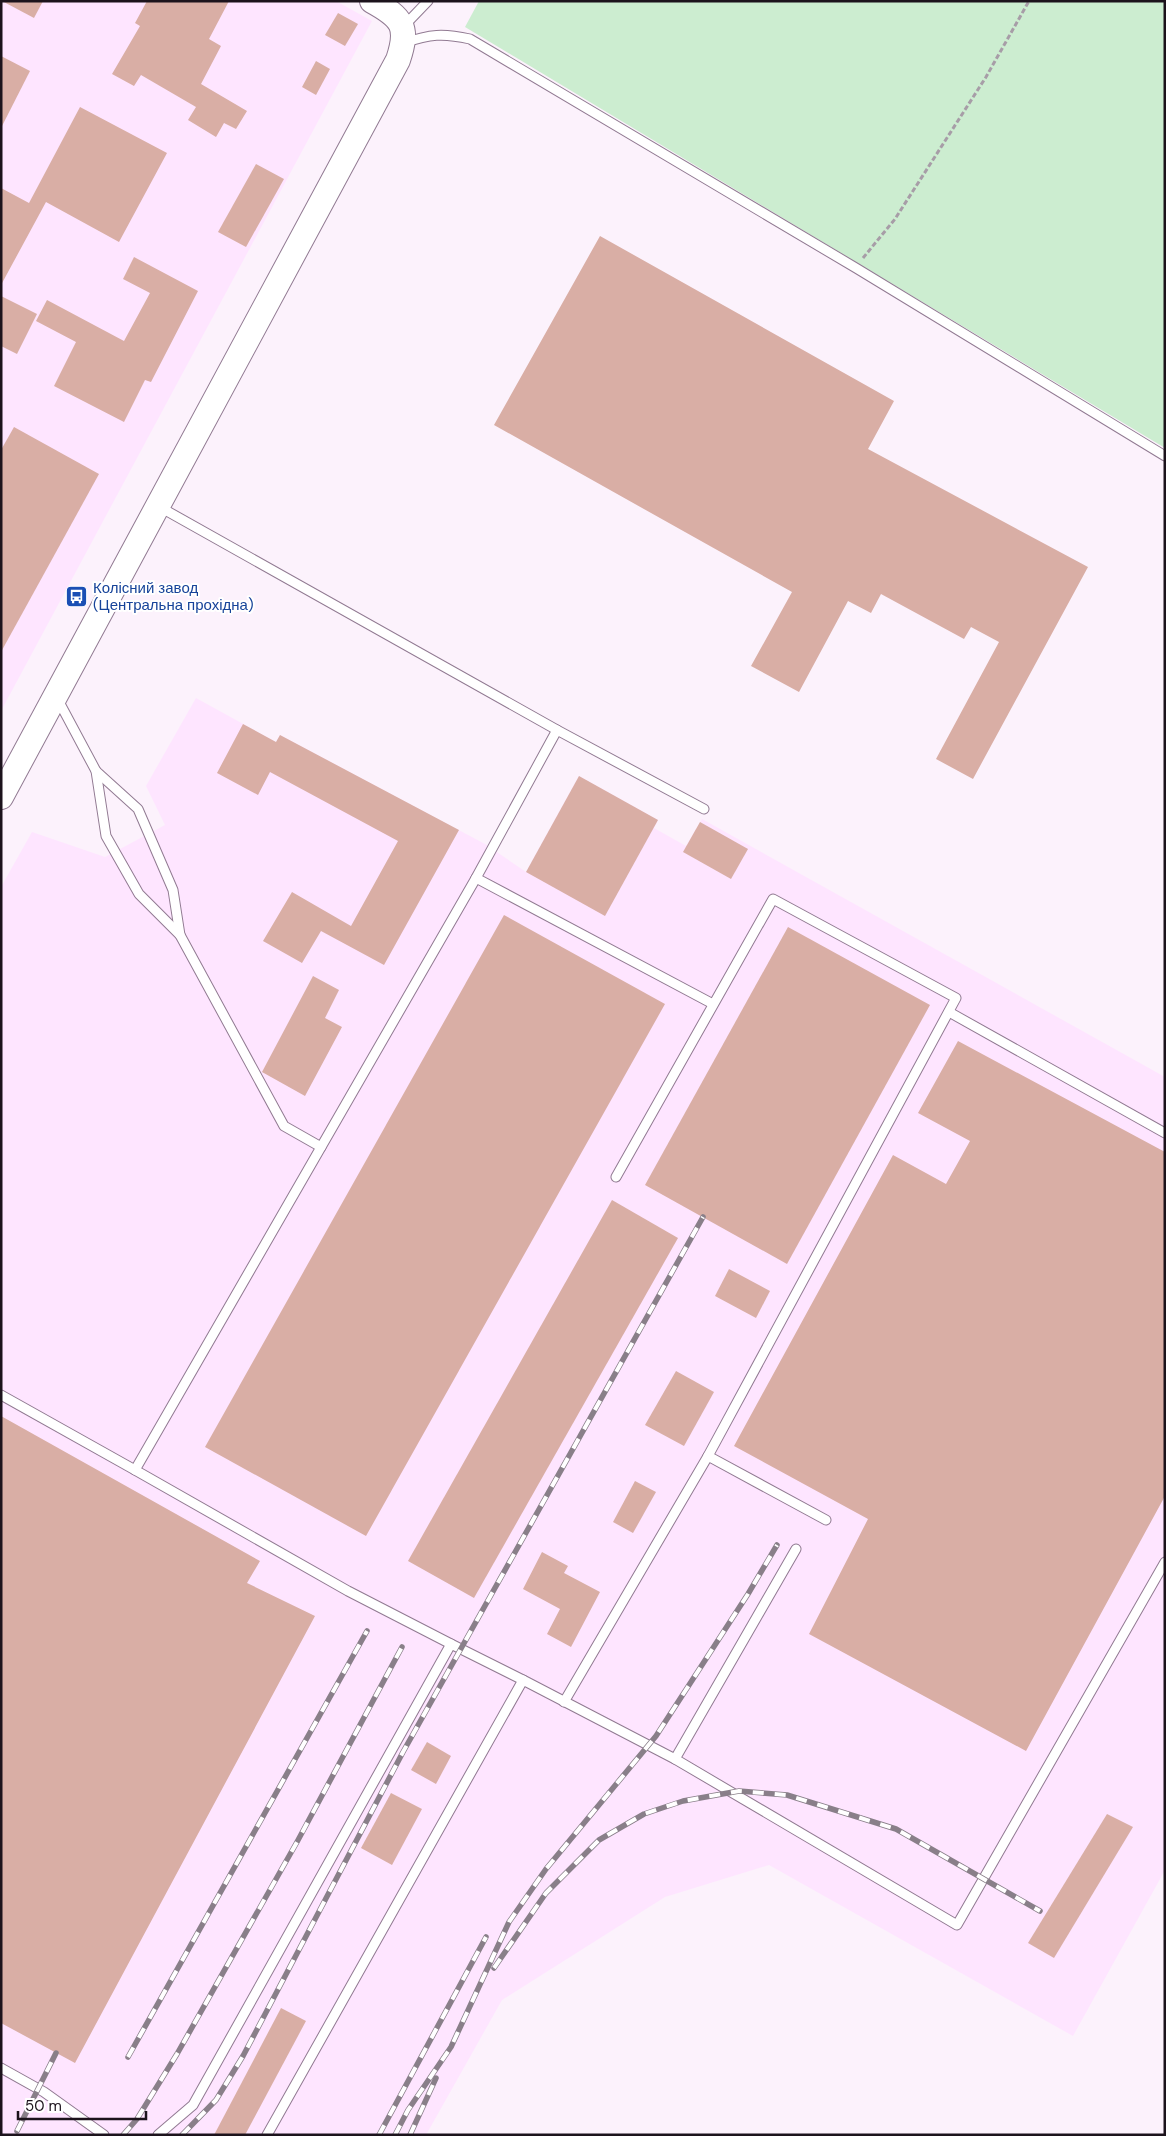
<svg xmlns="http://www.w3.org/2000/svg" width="1166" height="2136" viewBox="0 0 1166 2136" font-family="'DM Sans',sans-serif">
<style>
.built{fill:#fee5ff}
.green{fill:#ccedd0}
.building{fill:#d9aea5}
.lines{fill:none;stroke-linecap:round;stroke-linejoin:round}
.lane-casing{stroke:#917a92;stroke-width:11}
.secondary-casing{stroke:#917a92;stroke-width:26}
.path{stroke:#a79da7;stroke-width:3;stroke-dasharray:5 2.5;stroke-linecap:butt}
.lane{stroke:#fff;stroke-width:9}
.secondary{stroke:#fff;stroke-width:24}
.rail-casing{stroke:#897f89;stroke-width:5.5}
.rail{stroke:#fff;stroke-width:4;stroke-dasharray:11;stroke-linecap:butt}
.labels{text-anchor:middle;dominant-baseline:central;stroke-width:4;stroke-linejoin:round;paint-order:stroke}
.transit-label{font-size:15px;fill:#164399;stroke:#fff;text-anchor:start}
</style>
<rect width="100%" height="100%" fill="#fcf2fc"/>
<g class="built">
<path d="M1,1H336L372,21L1,711Z"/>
<path d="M196,698L276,742L280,735L485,844L526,872L579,776L658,820L654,828L686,846L702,819L1165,1077V1870L1073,2036L769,1865L665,1897L502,2000L426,2135H1V887L32,832L105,857L165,825L146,786Z"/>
</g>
<path class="green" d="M479,1H1165V448L465,27Z"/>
<g class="building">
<path d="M2,1H43L34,18Z"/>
<path d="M147,1H229L209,39L221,46L201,84L247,111L236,129L224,123L216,137L188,120L196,107L141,75L134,86L112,74L140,26L135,23Z"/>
<path d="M338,13L358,24L345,46L325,35Z"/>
<path d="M1,56L30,71L1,128Z"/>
<path d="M316,61L330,69L316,95L302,87Z"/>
<path d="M80,107L167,153L119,242L46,202L1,285V188L29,203Z"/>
<path d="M256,164L284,179L246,247L218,232Z"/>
<path d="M600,236L894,401L868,449L1088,567L973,779L936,759L999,642L971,627L964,639L881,594L871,613L848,601L799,692L751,666L792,592L494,425Z"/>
<path d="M134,257L198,291L151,382L145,380L124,422L54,386L76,342L36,321L47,300L124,341L150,293L123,279Z"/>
<path d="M1,296L37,314L17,354L1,346Z"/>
<path d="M14,427L99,474L1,652V450Z"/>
<path d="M243,724L276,742L280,735L459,830L384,965L321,931L302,963L263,941L292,892L351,926L398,841L270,772L258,795L217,773Z"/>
<path d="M579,776L658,820L605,916L526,872Z"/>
<path d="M700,822L748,849L731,879L683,852Z"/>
<path d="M504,915L665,1004L366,1536L205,1447Z"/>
<path d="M788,927L930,1005L787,1264L645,1185Z"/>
<path d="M313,976L339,990L325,1018L342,1027L305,1096L262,1072Z"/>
<path d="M958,1041L1165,1152V1496L1026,1751L809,1634L868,1519L734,1446L893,1155L946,1184L970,1141L918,1113Z"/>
<path d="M612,1200L678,1238L474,1598L408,1561Z"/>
<path d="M729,1269L770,1291L756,1318L715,1296Z"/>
<path d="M676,1371L714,1392L684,1446L645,1425Z"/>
<path d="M1,1416L260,1561L247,1583L315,1616L75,2063L1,2023Z"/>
<path d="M635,1481L656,1492L633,1533L613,1522Z"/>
<path d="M542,1552L568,1566L564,1573L600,1592L571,1647L547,1634L560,1609L523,1589Z"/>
<path d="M427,1742L451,1756L436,1784L411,1770Z"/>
<path d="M391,1793L422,1809L392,1865L361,1848Z"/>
<path d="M1107,1814L1133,1827L1054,1958L1028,1943Z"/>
<path d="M281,2008L306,2021L245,2135H214Z"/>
</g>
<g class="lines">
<defs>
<g id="lane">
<path d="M403,27L428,1"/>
<path d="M404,43C430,34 443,33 470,39L856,268L1165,456"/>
<path d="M158,506L557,730"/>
<path d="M57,698L96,771L106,836L139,894L180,935L284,1126L321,1147"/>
<path d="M96,771L138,809L173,890L180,935"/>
<path d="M704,809L557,730L476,878L713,1004"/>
<path d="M949,1012L1165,1133"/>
<path d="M616,1177L773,899L956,998L708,1456"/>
<path d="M1,1395L135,1470"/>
<path d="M796,1549L675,1759L957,1925L1165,1562"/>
<path d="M451,1644L348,1591L135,1470L476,878"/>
<path d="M564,1702L708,1456L826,1520"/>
<path d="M1,2068L44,2092L104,2135"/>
<path d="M158,2135L193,2105L451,1644L523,1680"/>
<path d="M267,2135L523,1680L675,1759"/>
</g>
<path id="secondary" d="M1,797L398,60C409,27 403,18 372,1"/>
</defs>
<use href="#lane" class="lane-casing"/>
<use href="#secondary" class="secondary-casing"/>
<path class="path" d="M863,258L895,219L986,77L1029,1"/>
<use href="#lane" class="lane"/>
<use href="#secondary" class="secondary"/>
<defs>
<g id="rail">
<path d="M494,1968L546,1893L599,1840L644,1814L683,1801L739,1791L787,1795L896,1829L1040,1911"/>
<path d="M128,2057L367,1631"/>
<path d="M17,2131L56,2053"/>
<path d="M123,2135L137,2119L177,2054L297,1842L402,1647"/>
<path d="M182,2135L216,2100L243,2056L403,1752L703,1217"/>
<path d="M379,2135L486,1937"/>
<path d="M395,2135L408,2110L451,2047L509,1922L546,1869L656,1736L748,1594L777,1545"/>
<path d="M410,2135L436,2078"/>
</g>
</defs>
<use href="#rail" class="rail-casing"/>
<use href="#rail" class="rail"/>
</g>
<defs>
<symbol id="bus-square" viewBox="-11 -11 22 22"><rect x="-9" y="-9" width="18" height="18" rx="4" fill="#1a4fb4" stroke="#fff"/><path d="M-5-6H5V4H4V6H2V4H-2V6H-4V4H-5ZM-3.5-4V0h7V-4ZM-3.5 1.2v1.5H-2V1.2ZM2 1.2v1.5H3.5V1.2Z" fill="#fff"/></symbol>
</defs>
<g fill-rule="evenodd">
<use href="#bus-square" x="64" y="584" width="25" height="25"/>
</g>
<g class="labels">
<g class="transit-label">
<text x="93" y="588">Колісний завод<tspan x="93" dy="17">(Центральна прохідна)</tspan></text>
</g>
</g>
<rect width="1166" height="2136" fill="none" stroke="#1c131c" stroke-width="5"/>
<path d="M18 2111v8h128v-8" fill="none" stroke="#1c131c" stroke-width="2.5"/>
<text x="25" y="2111" font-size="15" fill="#1c131c" stroke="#ffffff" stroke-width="4" paint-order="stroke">50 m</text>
</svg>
